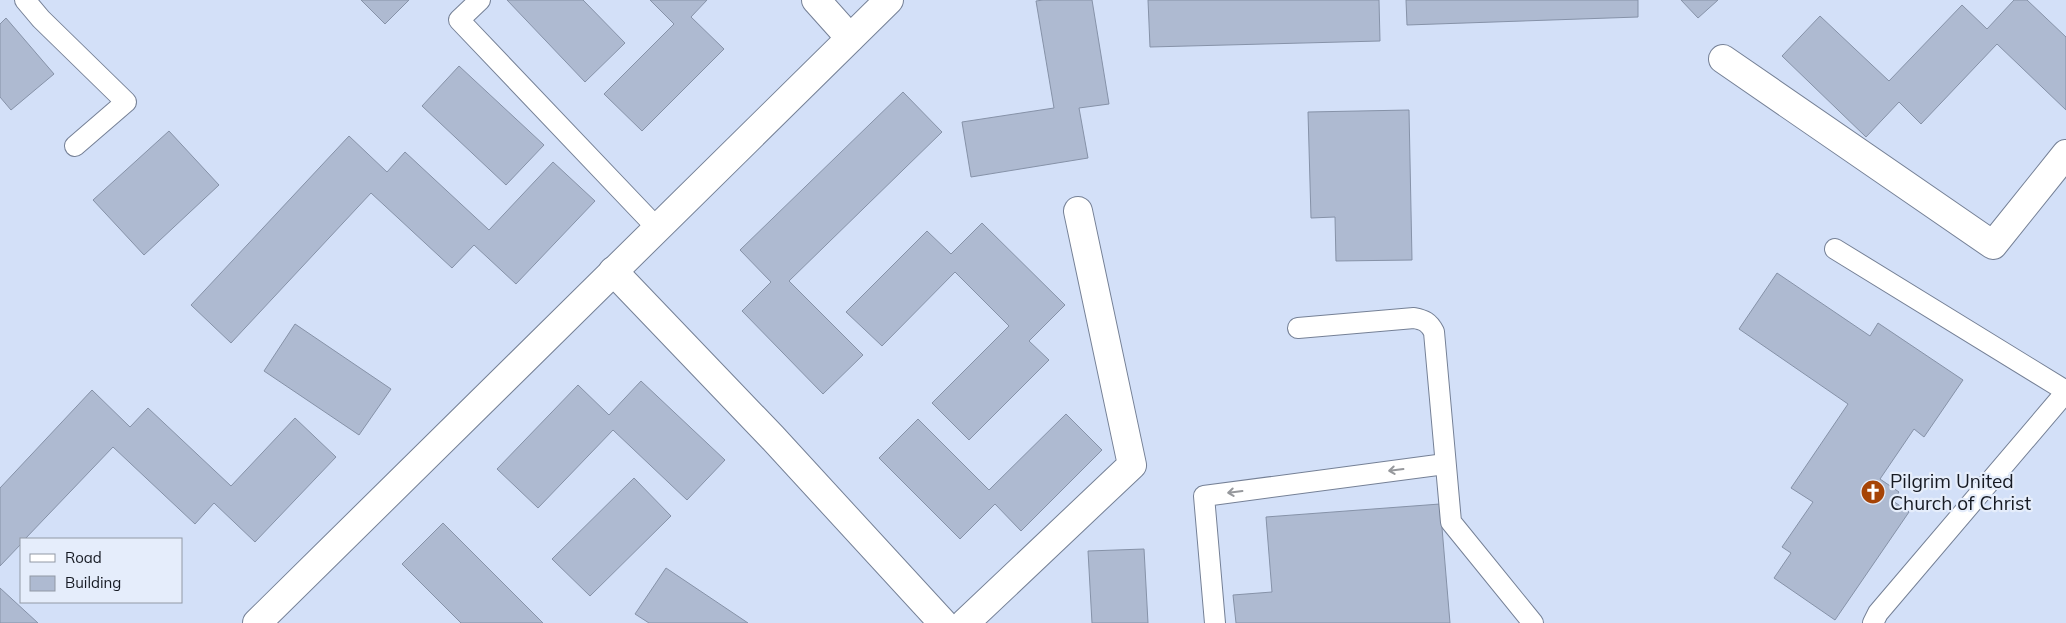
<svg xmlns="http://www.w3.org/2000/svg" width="2066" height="623" viewBox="0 0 2066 623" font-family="Mulish,sans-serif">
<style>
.building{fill:#aebad1;stroke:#8692a8}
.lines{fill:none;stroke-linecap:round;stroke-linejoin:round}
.lane-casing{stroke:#758096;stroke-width:22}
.street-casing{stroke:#758096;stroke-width:30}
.lane{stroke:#fff;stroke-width:20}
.street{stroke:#fff;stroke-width:28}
.oneway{stroke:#96989c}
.labels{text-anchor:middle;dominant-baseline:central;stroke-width:4.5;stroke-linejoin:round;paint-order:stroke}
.poi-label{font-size:19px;fill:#161a23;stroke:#e5edfb;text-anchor:start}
</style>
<rect width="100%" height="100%" fill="#d3e0f8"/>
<g class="building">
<path d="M361,0H409L385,24Z"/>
<path d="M507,0H583L625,43L585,82Z"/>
<path d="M650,0H707L691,17L724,49L642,131L604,94L674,24Z"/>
<path d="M1043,0H1092L1109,104L1079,108L1088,158L971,177L962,122L1054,108L1036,1Z"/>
<path d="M1148,0H1379L1380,41L1150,47Z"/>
<path d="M1406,0H1638V17L1407,25Z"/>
<path d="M1681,0H1718L1698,18Z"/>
<path d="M2014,0H2027L2066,37V110L1997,44L1921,124L1899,102L1866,137L1782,56L1820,16L1889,81L1962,5L1987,29Z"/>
<path d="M6,18L54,74L11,110L0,97V24Z"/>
<path d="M459,66L544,145L506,185L422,106Z"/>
<path d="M903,92L942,132L789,281L863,355L823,394L742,311L771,282L740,250Z"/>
<path d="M1409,110L1412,260L1336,261L1335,217L1311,218L1308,112Z"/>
<path d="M169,131L219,185L144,255L93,200Z"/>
<path d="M349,136L387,172L405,152L489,230L553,162L595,201L516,284L474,245L452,268L371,193L231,343L191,305Z"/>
<path d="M982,223L1065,305L1029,341L1049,360L969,440L932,403L1009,326L955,272L882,346L846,312L927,231L951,254Z"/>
<path d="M1777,273L1870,336L1878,323L1963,380L1924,437L1914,429L1880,479L1899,492L1893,501L1909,512L1835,620L1774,578L1791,553L1782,547L1813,502L1791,488L1848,404L1739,329Z"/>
<path d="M295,324L391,389L359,435L264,371Z"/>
<path d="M641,381L725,460L687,500L613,430L538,508L497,469L578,385L609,415Z"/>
<path d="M92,390L130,427L148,408L231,486L295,418L336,457L255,542L214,503L195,524L113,447L25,539H21V544L0,566V488Z"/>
<path d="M1066,414L1102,450L1021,531L995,504L960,539L879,458L918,419L989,490Z"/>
<path d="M634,478L671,516L590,596L552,559Z"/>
<path d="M1440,504L1450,623H1236L1233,595L1272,592L1266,517Z"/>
<path d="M443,523L543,623H461L402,564Z"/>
<path d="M1144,549L1148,623H1092L1088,551Z"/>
<path d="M666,568L748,623H649L635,614Z"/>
<path d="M0,588L38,623H0Z"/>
</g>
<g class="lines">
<defs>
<g id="lane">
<path d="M25,0L41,19L126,102L75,146"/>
<path d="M480,0L459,20L657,228"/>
<path d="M1835,249L2066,391"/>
<path d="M1298,328L1414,318C1424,320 1429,322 1434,332L1451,522L1533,623"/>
<path d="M1215,623L1204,496L1445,464"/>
<path d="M1873,623L1878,613L2066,392"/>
</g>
<g id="street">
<path d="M816,0L850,38"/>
<path d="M1723,59L1993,245L2066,154"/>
<path d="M613,271L772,437L943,623"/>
<path d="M257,623L889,0"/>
<path d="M965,623L1132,465L1078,211"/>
</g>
</defs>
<use href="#lane" class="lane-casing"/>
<use href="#street" class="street-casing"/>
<use href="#lane" class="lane"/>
<use href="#street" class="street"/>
</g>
<defs><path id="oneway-shaft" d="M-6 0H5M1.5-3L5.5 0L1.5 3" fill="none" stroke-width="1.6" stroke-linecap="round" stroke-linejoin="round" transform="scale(1.25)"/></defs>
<g class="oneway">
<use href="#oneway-shaft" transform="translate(1396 470) rotate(173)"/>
<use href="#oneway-shaft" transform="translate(1235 492) rotate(173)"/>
</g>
<defs>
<symbol id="church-disc" viewBox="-11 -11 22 22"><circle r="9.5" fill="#a64406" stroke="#e5edfb"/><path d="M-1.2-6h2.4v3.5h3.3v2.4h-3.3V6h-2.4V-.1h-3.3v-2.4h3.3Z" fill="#fff"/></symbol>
</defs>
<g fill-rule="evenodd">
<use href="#church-disc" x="1859" y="478" width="28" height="28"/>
</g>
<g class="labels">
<g class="poi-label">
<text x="1890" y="481">Pilgrim United<tspan x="1890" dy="22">Church of Christ</tspan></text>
</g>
</g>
<rect x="20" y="538" width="162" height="65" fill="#e5edfb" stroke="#9299a5"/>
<rect x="30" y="554" width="25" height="8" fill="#ffffff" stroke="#9299a5"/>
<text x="65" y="563" font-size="15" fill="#161a23">Road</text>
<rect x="30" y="576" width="25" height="15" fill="#aebad1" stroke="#9299a5"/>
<text x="65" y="588" font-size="15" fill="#161a23">Building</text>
</svg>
